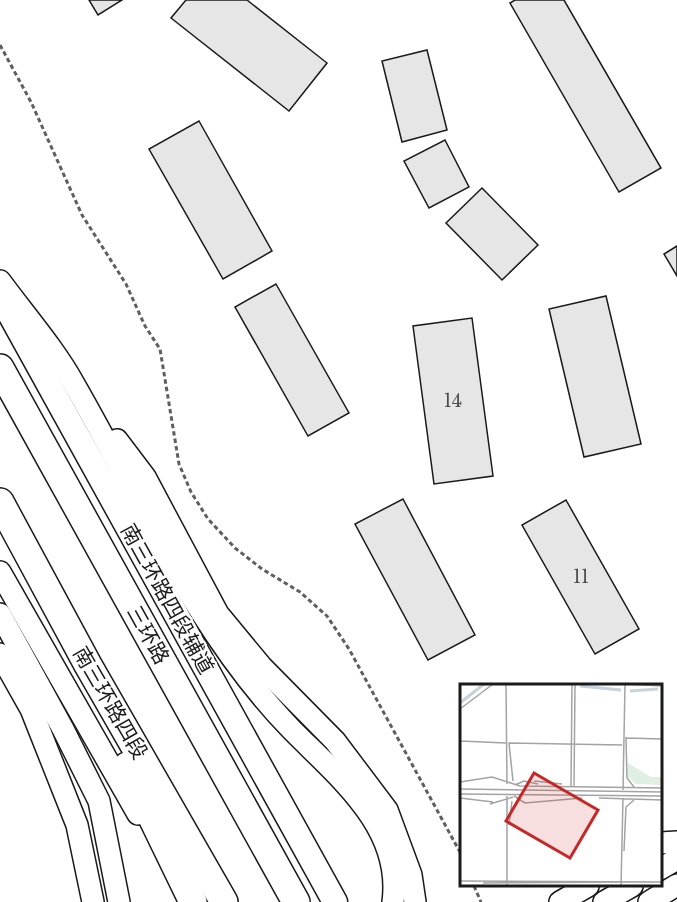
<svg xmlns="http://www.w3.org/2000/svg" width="677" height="902" viewBox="0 0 677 902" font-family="'Libre Baskerville','Noto Sans SC',serif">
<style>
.building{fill:#e6e6e6;stroke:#1a1a1a;stroke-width:1.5}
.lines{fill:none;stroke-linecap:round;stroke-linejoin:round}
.secondary-casing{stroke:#1a1a1a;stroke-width:24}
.primary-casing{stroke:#1a1a1a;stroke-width:27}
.highway-casing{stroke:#1a1a1a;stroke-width:30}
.path{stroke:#5f5f5f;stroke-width:3;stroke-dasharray:4.5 3;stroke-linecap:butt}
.secondary{stroke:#fff;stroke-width:21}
.primary{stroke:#fff;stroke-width:24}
.highway{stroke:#fff;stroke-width:27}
.labels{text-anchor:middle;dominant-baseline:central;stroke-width:4.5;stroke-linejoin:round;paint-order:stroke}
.number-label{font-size:18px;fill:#4d4d4d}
.street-label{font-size:21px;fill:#1a1a1a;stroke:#fff}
.inset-river{fill:none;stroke:#c6d2dc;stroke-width:3}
.inset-road{fill:none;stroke:#a3a3a3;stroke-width:1.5}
.view{fill:#c62828;fill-opacity:0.15;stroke:#c62828;stroke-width:3}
.inset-edge{fill:none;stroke:#1a1a1a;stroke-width:3}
</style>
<rect width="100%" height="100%" fill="#fff"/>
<g class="building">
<path d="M89,0H122L98,15Z"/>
<path d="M186,0H247L327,63L289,111L171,18Z"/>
<path d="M515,0H564L661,168L619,192L510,3Z"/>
<path d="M427,50L447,130L402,142L382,61Z"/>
<path d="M199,121L272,251L223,279L149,149Z"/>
<path d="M445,140L469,187L429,208L404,161Z"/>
<path d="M482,188L538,245L502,280L446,223Z"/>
<path d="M677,246V276L664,254Z"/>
<path d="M276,284L349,413L308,436L235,307Z"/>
<path d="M606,296L641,444L584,457L549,309Z"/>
<path d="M472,318L493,476L434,484L413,326Z"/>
<path d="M403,499L475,635L428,660L355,524Z"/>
<path d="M566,500L639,629L595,654L522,525Z"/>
</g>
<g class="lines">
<defs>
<g id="secondary">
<path d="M0,281C25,315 54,348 74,384C142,502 196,631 291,729C338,777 403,827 393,902"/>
<path d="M117,440L145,477L218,614L261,666L335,741L387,810L411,875L415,902"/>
<path d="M0,572L138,814"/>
<path d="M0,614L63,729L99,801L119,902"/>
<path d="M0,654L31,709L77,825L93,902"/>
<path d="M660,843L677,842"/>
<path d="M660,869L677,859"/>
<path d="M560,902L588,886"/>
<path d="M604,902L632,886"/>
<path d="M649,902L677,885"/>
</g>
<path id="primary" d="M0,296L335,902"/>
<g id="highway">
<path d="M0,368L296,902"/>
<path d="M0,502L88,665L224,902"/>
<path d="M127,766L193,902"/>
</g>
</defs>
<use href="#secondary" class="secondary-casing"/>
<use href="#primary" class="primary-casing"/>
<use href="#highway" class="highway-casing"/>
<g class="path">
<path d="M0,45L31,102L82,215L126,284L145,326L160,349L179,464L191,492L208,519L235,548L262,569L300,592L327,616L349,649L461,854"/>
<path d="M474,886L481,902"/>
</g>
<use href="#secondary" class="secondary"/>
<use href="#primary" class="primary"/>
<use href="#highway" class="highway"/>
</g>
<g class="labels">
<g class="number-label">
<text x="453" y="401">14</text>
<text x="581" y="577">11</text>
</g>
<g class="street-label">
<text transform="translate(167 599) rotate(61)">南三环路四段辅道</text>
<text transform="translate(148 635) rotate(61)">三环路</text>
<text transform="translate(110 703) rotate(60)">南三环路四段</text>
</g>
</g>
<g transform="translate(460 684)">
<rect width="202" height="202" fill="#fff"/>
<path d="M168,79L191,93H202V101L176,100L168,93Z" fill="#e0efe3"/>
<path class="inset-river" d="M120,2L161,6M170,7L198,5M0,19L24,0"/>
<path class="inset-road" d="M46,0L47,100M163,0L203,2M0,25L33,0M166,53L167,94L174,103M166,54L203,55M0,57L46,59M53,97L49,59L162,61M74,97L102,100M0,98L32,93L60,102L203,104M55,101L64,97L78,100M111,102L112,0M114,102L115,0M0,105L203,108M163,106L165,0M0,110L203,112M47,112V202M54,112L65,119L122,114M0,114L33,118M139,114L203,116M30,120L53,113M49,141L52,117M164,167L166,123L174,116M0,197L203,198M23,199L160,198M161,202L163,114"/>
<path class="view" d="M74,89L138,126L110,174L46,137Z"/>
<rect width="202" height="202" class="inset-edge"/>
</g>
</svg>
